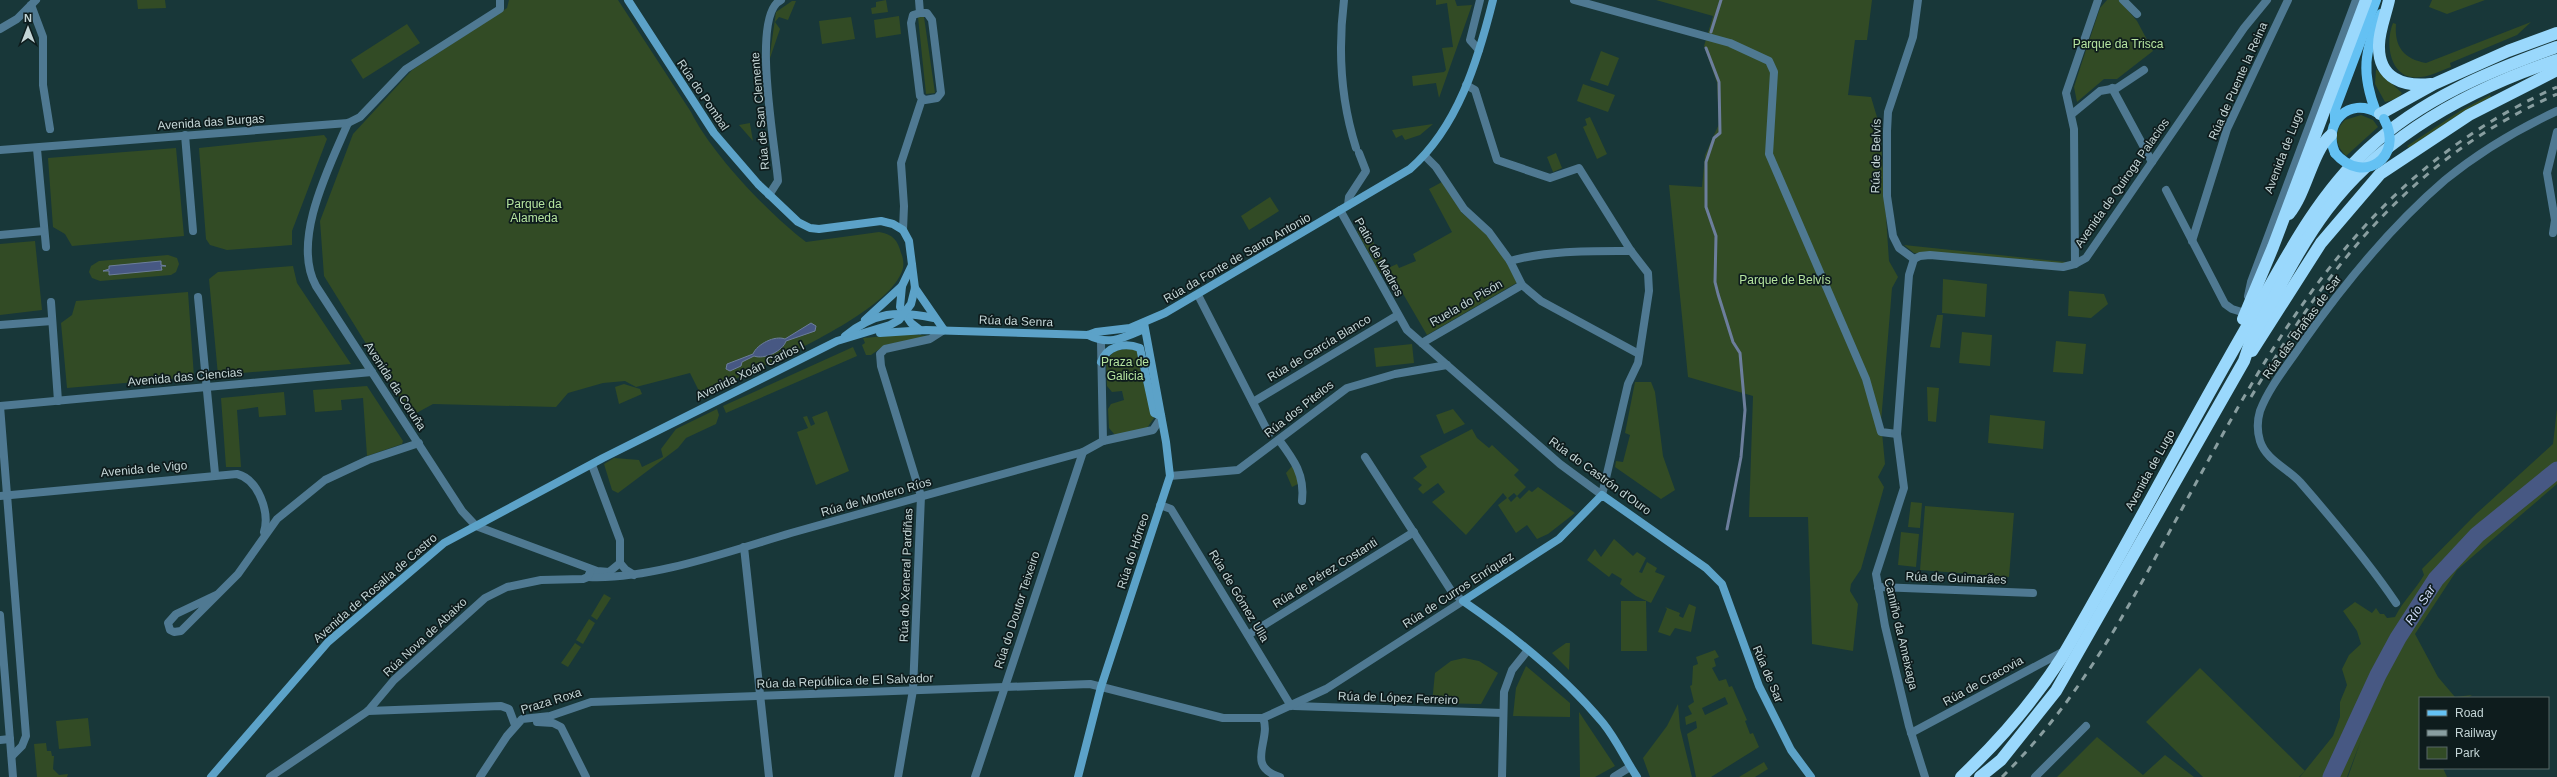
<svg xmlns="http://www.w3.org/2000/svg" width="2557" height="777" viewBox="0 0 2557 777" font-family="Helvetica,sans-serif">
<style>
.green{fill:#324b25;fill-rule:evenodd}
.water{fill:#475883;stroke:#6c7e9c}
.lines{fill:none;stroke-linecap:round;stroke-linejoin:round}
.stream{stroke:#6c7e9c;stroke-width:3}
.river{stroke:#475883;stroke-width:17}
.street{stroke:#4f7992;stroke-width:8}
.secondary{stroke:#5ca2c8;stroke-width:8}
.primary{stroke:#64c1f3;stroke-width:10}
.highway{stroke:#9ad8fc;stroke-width:12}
.rail{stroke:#899ea0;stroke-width:3;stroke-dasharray:7 7;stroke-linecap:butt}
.primary-bridge{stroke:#64c1f3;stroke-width:10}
.labels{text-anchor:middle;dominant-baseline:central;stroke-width:3.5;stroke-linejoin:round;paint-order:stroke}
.park-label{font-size:12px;fill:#b5e49f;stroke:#0e1c1d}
.street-label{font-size:12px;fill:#c4d5d6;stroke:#0e1c1d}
.water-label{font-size:13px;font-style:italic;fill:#ccd8f5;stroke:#0e1c1d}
</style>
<rect width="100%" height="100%" fill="#183739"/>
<g class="green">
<path d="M137,0H165L166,8L138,9Z"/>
<path d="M509,0H618L691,112C711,153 769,214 806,242L879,232C893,234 898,241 901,253C903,257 904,263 903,268C892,315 744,374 701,395L690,373L636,387L625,381L603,383L568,393L556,407L433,404L411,416L324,276L320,221L353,134L412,70L507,8Z"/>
<path d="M886,0L888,12L872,14L871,8L876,7V2Z"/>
<path d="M1436,0H1455L1457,6L1472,5L1439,98L1436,83L1413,86L1412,76L1444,72L1446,70L1442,48L1453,47L1447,3L1436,5Z"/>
<path d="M1656,0H1872L1867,40H1855L1848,95L1871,97L1880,127L1889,261L1898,277L1892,288L1881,422L1885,464L1878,477L1884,487L1861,569L1851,584L1850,591L1858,604L1853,651L1812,644L1808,517H1749L1753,396L1688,377L1669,185L1702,187L1705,155L1719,124L1717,83L1704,46L1713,16Z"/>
<path d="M2107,0H2119L2137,21L2153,51L2117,79H2104L2077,102L2074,87L2081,65L2100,8Z"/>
<path d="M2432,0H2485L2447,14L2429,7Z"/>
<path d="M792,1H796L788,20L779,17L775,22L780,29L769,61L776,12Z"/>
<path d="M899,16L901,34L876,38L874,20Z"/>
<path d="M851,17L855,39L822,44L819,21Z"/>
<path d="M918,17H924L935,93L926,94Z"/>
<path d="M2531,22L2517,35L2450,63L2451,67C2442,70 2431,76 2421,77C2391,82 2384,45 2393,23L2396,24C2394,47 2404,59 2426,63Z"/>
<path d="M407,24L420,43L363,79L351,60Z"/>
<path d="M1601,51L1619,58L1608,86L1590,80Z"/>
<path d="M2376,69L2402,93L2397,99L2385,102L2375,84Z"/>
<path d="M1583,84L1615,95L1608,112L1577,101Z"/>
<path d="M2490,95L2491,97L2461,113L2409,148L2407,146L2460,111Z"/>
<path d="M2361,115L2373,120L2378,127L2346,156C2335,145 2333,132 2345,120Z"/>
<path d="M1590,117L1607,154L1597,159L1583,127L1587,125L1585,119Z"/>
<path d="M750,123V124L753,141L739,125Z"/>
<path d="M1433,124L1420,135L1405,140L1402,135L1396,138L1392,130Z"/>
<path d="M324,135L327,139L292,231V245L227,250L210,245L206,239L199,148Z"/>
<path d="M176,148L184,236L72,246L65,234L53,227L48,158Z"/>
<path d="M1556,153L1562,168L1553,172L1547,157Z"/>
<path d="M1442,182L1462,213L1491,237L1518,282L1427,335L1388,268L1380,273L1357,231L1360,230L1362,234L1367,231L1388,268L1397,264L1399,268L1416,261L1413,254L1452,232L1429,189Z"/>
<path d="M1270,197L1279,211L1249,230L1241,216Z"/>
<path d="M35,241L42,310L0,315V244Z"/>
<path d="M1904,245L2066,262L2065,266L1943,254L1914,253Z"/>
<path d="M168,255L177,258L179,264L176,272L171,275L100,281L92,278L89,272L91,266L99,261Z"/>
<path d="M293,266L297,283L351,364L218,375L209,279L218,272Z"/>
<path d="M1943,279L1987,284L1985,317L1942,313Z"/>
<path d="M2069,291L2104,294L2108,304L2091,318L2068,316Z"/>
<path d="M188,292L194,377L67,388L61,323L72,315L76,301Z"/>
<path d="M1937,315H1943L1940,348L1930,347Z"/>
<path d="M1962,332L1992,335L1990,366L1959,363Z"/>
<path d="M909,334L930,336L885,345L871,355H866L862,345L865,343L863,338Z"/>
<path d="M2056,341L2086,344L2083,374L2053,372Z"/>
<path d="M1412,344L1414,363L1376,367L1374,348Z"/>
<path d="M853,347L857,356L726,413L723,406Z"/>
<path d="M1130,348L1137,350L1154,418L1147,428L1115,435L1109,428L1108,409L1111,404L1124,400L1122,391L1112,392L1107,386L1106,360L1115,351Z"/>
<path d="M1635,382H1651L1655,392L1663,456L1675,490L1661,499L1615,467L1616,461L1623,462L1630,435L1625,433Z"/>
<path d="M624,384L640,389L642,394L619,404L615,387Z"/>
<path d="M367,386L403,441L402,444L367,456L363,398L341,400L342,410L315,412L313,390Z"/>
<path d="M1927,387L1939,388L1936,422L1928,421Z"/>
<path d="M284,392L286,415L259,417L258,407L237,410L241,467H226L221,398Z"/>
<path d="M717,409L719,415L716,424L686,438L678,448L618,493L612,490L604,464L614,458L639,460L642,467L663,457L661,449L676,429Z"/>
<path d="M1453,409L1465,424L1444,434L1436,415Z"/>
<path d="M2557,409V484L2457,570L2415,634L2438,677L2455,697L2472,695L2467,698H2420V768H2443L2447,777H2348L2361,740L2347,777H2300L2333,736L2340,717V702L2347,685L2342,669L2349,655L2361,644L2357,631L2343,611L2355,602L2372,613L2376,608L2380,614H2384L2387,618L2395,617C2403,601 2415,590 2424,575L2422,569L2476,514L2553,444Z"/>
<path d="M827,411L849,471L816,485L797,432L808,428L803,417L807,416L811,426L815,424L812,417Z"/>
<path d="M1990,415L2045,421L2043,449L1988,443Z"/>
<path d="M1472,429L1477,438L1489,448L1492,445L1519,470L1514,475L1526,487L1517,496L1514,493L1508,498L1511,502L1517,496L1520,499L1529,490L1532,492L1538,487L1575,513L1548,534L1537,539L1527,525L1516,533L1498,505L1507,498L1503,493L1466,535L1432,502L1445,492L1438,483L1423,494L1418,489L1422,485L1413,478L1427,467L1420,456Z"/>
<path d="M1293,465L1300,483L1292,487L1286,473Z"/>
<path d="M1911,502L1922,503L1920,528L1908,527Z"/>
<path d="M1925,506L2014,513L2009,577L1920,570Z"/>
<path d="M1901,532L1919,534L1916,567L1898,565Z"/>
<path d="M1614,539L1633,556L1637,552L1646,558L1639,572L1642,573L1647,562L1657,568L1655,572L1665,576L1651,603L1636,596L1620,584L1622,579L1612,573L1609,577L1587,560L1595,549L1601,557Z"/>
<path d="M604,594L611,598L597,620L591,616Z"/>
<path d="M1621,601H1646L1647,651H1621Z"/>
<path d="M1689,604L1696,607L1691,632L1675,628L1670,636L1658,632L1667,609L1665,607L1680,613L1679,616L1683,618Z"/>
<path d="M589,619L595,623L583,644L576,640Z"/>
<path d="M575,643L581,647L568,667L561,663Z"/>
<path d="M1566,643H1570L1569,670L1552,653Z"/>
<path d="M1715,650L1719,657L1714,659L1716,666L1712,668L1719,681L1726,679L1729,687L1732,686L1747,720L1745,721L1750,734L1753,733L1759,747L1711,777H1696L1687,734L1697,728L1696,721L1686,725L1685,717L1692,714L1688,706L1694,702L1690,686L1692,685L1693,666L1698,664L1696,657ZM1725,697L1728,704L1705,715L1702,708Z"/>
<path d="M1464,658L1479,661L1498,673L1481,704L1432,703L1435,673L1451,661Z"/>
<path d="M1526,666L1570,703V717L1513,716L1516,688Z"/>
<path d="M2200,668L2305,771L2299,777H2203L2146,722Z"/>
<path d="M1678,704L1680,728L1692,777H1650L1643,758L1667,726Z"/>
<path d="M1579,712L1615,766L1595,777H1580Z"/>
<path d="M88,718L91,746L59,749L56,721Z"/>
<path d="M2097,737L2143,775L2165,755L2194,777H2057Z"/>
<path d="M46,743L47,751H51L52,756H54L53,769L59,775L68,774L67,777H37L34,744Z"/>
<path d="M1764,762L1768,769L1755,777H1739Z"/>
</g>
<g class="water">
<path d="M161,261V265L166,266H161L162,270L109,275V271H103L109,269V266Z"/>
<path d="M811,323L816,326L815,331L786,341C783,351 764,360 754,356L742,362L741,366L730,371L726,369L727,364L753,354C757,344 775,335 785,339Z"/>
</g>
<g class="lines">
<g class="stream">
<path d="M1711,32L1721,0"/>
<path d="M1706,48L1719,82L1720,133L1714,138L1706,162V207L1716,236L1715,282L1718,294L1733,342L1740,353L1745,410L1741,457L1727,529"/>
</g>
<path class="river" d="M2331,777L2378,675L2398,638L2436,579L2477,535L2557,470"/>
<g class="street">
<path d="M919,0L920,13"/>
<path d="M1344,0C1338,49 1341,101 1356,148"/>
<path d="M1574,0L1730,43L1769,61L1774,72L1769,154L1866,379L1881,432L1897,434"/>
<path d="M2123,0L2137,14"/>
<path d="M31,5L43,37V85L50,129"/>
<path d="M920,13H927L932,20L941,93L937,98L925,100L920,96L911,23L913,15Z"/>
<path d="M0,29L17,19L36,0"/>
<path d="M1479,50L1470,40L1480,0"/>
<path d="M2112,88L2152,162"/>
<path d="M2072,114L2100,91L2117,88L2144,70"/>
<path d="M348,123C329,167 291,241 316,286L462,511L476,526L597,571L609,572L620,563"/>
<path d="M185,135L193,231"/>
<path d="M37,149L46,247"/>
<path d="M0,150L348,123L360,117L406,69L500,9V0"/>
<path d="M1425,156L1436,167L1464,209L1489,232L1510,261L1522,285L1541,301L1639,354"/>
<path d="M2166,190L2225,304L2232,309L2245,313L2246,309"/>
<path d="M769,195L778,181C776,150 750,14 781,0"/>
<path d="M1348,205L1349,197L1366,171L1359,153"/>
<path d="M1340,210L1407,330L1560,464L1602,495L1628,384L1638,363L1649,291L1648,273L1631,251L1579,168L1550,178L1497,160L1475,90L1466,85"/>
<path d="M903,230L904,206L901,163L922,99"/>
<path d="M2553,233L2555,220L2547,173L2557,132"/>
<path d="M0,235L44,231"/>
<path d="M2192,241L2227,129L2288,0"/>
<path d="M1914,259L1909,275L1897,434L1904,488L1876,574L1885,626L1909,726L1925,777"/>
<path d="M1914,259L1920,256L1930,255L2063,267L2075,264L2086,258L2244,28L2267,0"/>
<path d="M1914,259L1899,248L1893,236L1887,196V131L1888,112L1913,37L1918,0"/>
<path d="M1510,261C1549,250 1591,251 1631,251"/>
<path d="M2075,264L2074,129L2066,93L2098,0"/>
<path d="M1198,295L1269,434"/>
<path d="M2248,296L2251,282L2356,0"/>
<path d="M198,297L215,474"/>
<path d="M51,302L58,401"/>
<path d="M0,325L52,321"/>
<path d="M1101,342L1103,441"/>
<path d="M1422,343L1522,285"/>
<path d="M1253,402L1398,315"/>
<path d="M0,406L372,372"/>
<path d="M0,406L26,736L22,746L12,756"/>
<path d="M1279,440C1294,460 1305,475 1302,501"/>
<path d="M592,465L620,540V563L626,570L634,575"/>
<path d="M1170,476L1238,470L1347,388L1395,374L1447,365"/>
<path d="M0,496L237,474C258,479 270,512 264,532"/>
<path d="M1160,505L1171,509L1291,706"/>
<path d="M744,547L769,777"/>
<path d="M588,577C651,580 730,551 791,533C888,506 986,478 1083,452L1103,441L1153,430L1161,418"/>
<path d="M1878,587L2033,593"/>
<path d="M216,595L176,614L168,623L170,630L174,632L181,631L238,574L277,519L325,480L368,460L419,443"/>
<path d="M2396,603C2367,560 2334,521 2300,482C2287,468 2266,460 2260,441C2257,431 2257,421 2260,411C2269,387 2287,366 2301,345C2343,285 2389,228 2445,180C2478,153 2518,129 2557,111"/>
<path d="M0,615L13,777"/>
<path d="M1248,635L1414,532"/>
<path d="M1294,706L1503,713"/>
<path d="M368,711L501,706L509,709L515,725"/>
<path d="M1263,718C1272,740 1244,766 1280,777"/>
<path d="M537,722L553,723L561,727L586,777"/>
<path d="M1911,733L2066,650"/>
<path d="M0,740L10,739"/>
<path d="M270,777L368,711L394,680L485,598L507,587L541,580L583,579L588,577L590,572"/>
<path d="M480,777L507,736L522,719L550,716L591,702L1090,684L1223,718H1263L1326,689L1463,601L1452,592L1365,457"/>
<path d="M898,777L913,690L921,496L881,366L880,354L885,349L930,339L944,330"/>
<path d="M975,777L1083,452"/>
<path d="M1502,777L1504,692L1512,670L1528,650"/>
<path d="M1614,777L1630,767"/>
<path d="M2035,777L2086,726"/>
</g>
<g class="secondary">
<path d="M902,286L900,307L911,323L920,330"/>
<path d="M915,288L944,330"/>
<path d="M865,320L902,286L912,265"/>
<path d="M880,333L926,330L1088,335L1096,332L1130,328L1165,313L1410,169C1458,127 1478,60 1493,0"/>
<path d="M1088,335C1109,346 1123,338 1144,329"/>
<path d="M845,336C875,312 897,310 934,318"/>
<path d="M1101,362C1107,346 1124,342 1140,348L1154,413L1161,416"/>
<path d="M211,777L328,642L444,543L603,458L837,341L890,325L899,320L911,304L915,288L909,241L903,230L893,224L881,221L819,229L810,228L798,222L758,184L714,133L628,0"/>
<path d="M1078,777L1101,687L1170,476L1166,442L1144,323"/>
<path d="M1637,777C1625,759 1616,739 1603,723C1563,675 1514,636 1463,601L1559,539L1602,495L1706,568L1722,584L1759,686L1791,750L1811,777"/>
</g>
<g class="primary">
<path d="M2376,112C2361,73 2364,51 2381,14"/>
<path d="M2335,121V109L2376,0"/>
<path d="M2335,153C2322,123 2349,96 2378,113"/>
</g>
<g class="highway">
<path d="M2389,0C2386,14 2379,31 2379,45C2378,79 2404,87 2431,84"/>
<path d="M2380,114L2434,84L2508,51L2557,33"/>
<path d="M2289,214C2307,192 2312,151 2331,135"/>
<path d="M2243,319L2273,247L2366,0"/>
<path d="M2252,351L2321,243L2380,174L2469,115L2557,70"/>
<path d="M1961,777C1999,741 2033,702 2062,657C2128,545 2187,429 2253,316C2286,257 2318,195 2368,149C2421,99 2490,71 2557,47"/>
<path d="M1980,777L2001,760L2056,691L2244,361L2251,340C2275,297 2297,250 2327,210C2383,136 2470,89 2557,60"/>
</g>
<g class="rail">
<path d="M2251,397C2331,263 2411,159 2557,94"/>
<path d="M2002,777C2069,711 2115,632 2159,551C2264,360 2346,181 2557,87"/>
</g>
<path class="primary-bridge" d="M2335,153C2363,186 2405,157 2384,119"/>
</g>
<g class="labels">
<g class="park-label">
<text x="2118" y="44">Parque da Trisca</text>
<text x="534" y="204">Parque da<tspan x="534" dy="14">Alameda</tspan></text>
<text x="1785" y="280">Parque de Belvís</text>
<text x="1125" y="362">Praza de<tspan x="1125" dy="14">Galicia</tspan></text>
</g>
<g class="street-label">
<text transform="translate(2238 81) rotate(-66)">Rúa de Puente la Reina</text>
<text transform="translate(703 95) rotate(56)">Rúa do Pombal</text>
<text transform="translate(760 111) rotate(-95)">Rúa de San Clemente</text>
<text transform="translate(211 122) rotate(-4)">Avenida das Burgas</text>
<text transform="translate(2284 151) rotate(-69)">Avenida de Lugo</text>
<text transform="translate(1876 156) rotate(-89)">Rúa de Belvís</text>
<text transform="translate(2122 183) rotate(-55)">Avenida de Quiroga Palacios</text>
<text transform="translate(1379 257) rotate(61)">Patio de Madres</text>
<text transform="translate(1237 258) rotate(-30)">Rúa da Fonte de Santo Antonio</text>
<text transform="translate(1466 303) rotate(-30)">Ruela do Pisón</text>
<text transform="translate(1016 321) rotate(2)">Rúa da Senra</text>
<text transform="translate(2302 327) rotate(-54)">Rúa das Brañas de Sar</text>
<text transform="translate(1319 348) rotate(-31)">Rúa de García Blanco</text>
<text transform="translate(750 371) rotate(-26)">Avenida Xoán Carlos I</text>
<text transform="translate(185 377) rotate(-5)">Avenida das Ciencias</text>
<text transform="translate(395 386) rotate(57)">Avenida da Coruña</text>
<text transform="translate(1299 409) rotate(-38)">Rúa dos Pitelos</text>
<text transform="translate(144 469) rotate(-5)">Avenida de Vigo</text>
<text transform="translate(2150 470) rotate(-61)">Avenida de Lugo</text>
<text transform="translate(1600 476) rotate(36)">Rúa do Castrón d'Ouro</text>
<text transform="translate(876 497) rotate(-16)">Rúa de Montero Ríos</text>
<text transform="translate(1133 551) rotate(-72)">Rúa do Hórreo</text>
<text transform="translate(1325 573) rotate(-32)">Rúa de Pérez Costanti</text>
<text transform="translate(906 575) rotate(-88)">Rúa do Xeneral Pardiñas</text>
<text transform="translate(1956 578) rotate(2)">Rúa de Guimarães</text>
<text transform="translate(375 588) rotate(-41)">Avenida de Rosalía de Castro</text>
<text transform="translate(1458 590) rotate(-33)">Rúa de Curros Enríquez</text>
<text transform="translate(1239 596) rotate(59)">Rúa de Gómez Ulla</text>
<text transform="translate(1017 610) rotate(-72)">Rúa do Doutor Teixeiro</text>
<text transform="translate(1901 634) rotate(77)">Camiño da Ameixaga</text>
<text transform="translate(425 637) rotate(-43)">Rúa Nova de Abaixo</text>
<text transform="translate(1768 674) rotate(67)">Rúa de Sar</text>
<text transform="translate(845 681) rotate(-2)">Rúa da República de El Salvador</text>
<text transform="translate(1983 681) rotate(-29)">Rúa de Cracovia</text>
<text transform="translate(1398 698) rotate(2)">Rúa de López Ferreiro</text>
<text transform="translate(551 701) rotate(-17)">Praza Roxa</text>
</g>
<g class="water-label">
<text transform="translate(2420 605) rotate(-57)">Río Sar</text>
</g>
</g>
<rect x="2419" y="697" width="130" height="72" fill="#0e1c1d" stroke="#576667"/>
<rect x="2427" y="710" width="20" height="6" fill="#64c1f3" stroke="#576667"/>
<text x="2455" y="717" font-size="12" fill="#c4d5d6">Road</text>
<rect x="2427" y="730" width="20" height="6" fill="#899ea0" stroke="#576667"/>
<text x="2455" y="737" font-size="12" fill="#c4d5d6">Railway</text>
<rect x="2427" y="747" width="20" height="12" fill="#324b25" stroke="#576667"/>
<text x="2455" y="757" font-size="12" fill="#c4d5d6">Park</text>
<g transform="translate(28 28)" stroke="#0e1c1d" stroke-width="3" paint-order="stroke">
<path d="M0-3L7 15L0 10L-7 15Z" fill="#c4d5d6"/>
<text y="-6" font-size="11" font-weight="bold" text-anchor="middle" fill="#c4d5d6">N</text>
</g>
</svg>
